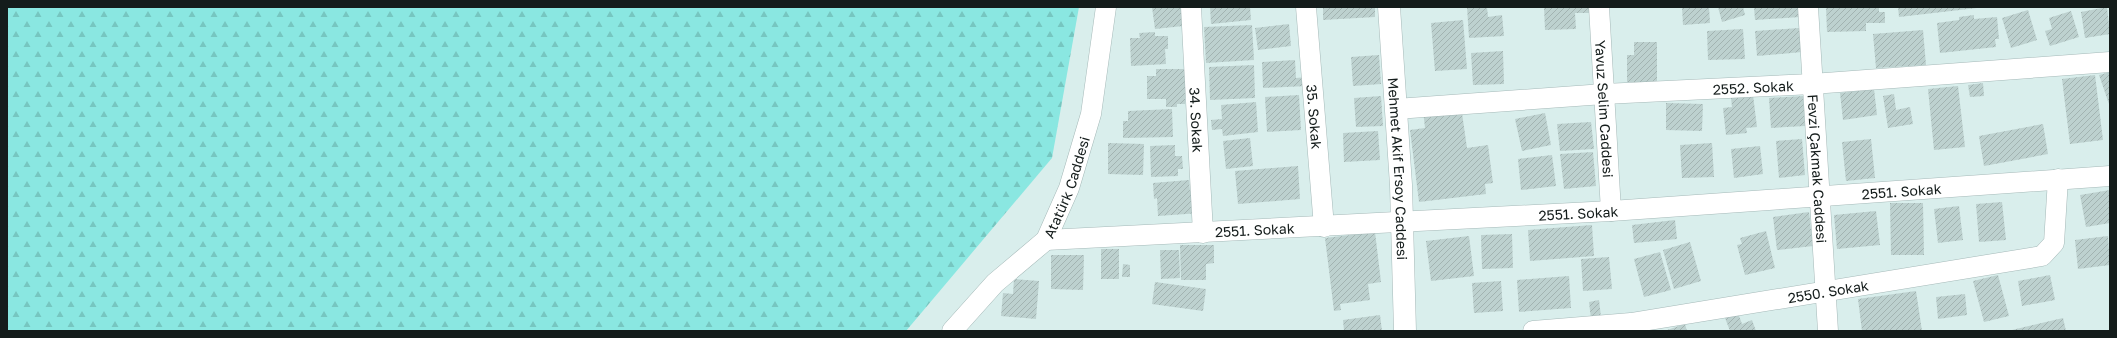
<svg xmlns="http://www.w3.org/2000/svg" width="2117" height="338" viewBox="0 0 2117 338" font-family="'Golos Text',sans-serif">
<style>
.forest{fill:url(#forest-firs)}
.building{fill:url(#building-hatch)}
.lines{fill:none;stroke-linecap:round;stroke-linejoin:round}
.minor-casing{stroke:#a5b9b8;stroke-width:21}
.tertiary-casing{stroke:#a5b9b8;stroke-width:23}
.minor{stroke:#fff;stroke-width:20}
.tertiary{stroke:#fff;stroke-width:22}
.labels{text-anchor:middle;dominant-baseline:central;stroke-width:3;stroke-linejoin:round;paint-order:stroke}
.street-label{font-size:14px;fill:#141c1b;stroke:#fff}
</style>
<defs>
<pattern id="forest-firs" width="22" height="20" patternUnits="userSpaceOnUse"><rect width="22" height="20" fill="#8ae7e1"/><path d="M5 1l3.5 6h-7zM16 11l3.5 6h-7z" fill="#76c6c0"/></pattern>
<pattern id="building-hatch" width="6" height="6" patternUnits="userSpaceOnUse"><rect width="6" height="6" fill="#bdd1cf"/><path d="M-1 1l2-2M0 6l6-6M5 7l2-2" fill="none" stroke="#a2b3b1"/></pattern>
</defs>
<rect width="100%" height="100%" fill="#d9eeec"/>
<path class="forest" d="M7,7H1079L1052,158L906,331H7Z"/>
<g class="building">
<path d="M1152,7H1181L1183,26L1155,29Z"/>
<path d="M1210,7H1250L1251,20L1211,24Z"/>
<path d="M1323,7H1375V17L1323,20Z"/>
<path d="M1467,7H1487L1488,17L1502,15L1504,36L1469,38Z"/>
<path d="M1544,7H1589V13H1575L1576,29L1545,30Z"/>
<path d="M1682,7H1709L1710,23L1683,25Z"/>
<path d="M1718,7H1743L1745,15L1722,22Z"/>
<path d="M1754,7H1799L1800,17L1755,20Z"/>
<path d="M1826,7H1879V12H1885V23H1866V31L1827,32Z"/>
<path d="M1898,7H1977V8L1899,17Z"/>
<path d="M2107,7L2110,34L2085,38L2081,12Z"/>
<path d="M2028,10L2037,40L2011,48L2002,18Z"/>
<path d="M2071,11L2079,37L2050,46L2045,31L2052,29L2049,18Z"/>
<path d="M1974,15V19L1997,17L1999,39H1995L1996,47L1940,53L1937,23L1959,20V17Z"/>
<path d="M1463,20L1467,69L1435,71L1431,23Z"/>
<path d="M1289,24L1291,46L1258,50L1255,28Z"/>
<path d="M1252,25L1254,60L1206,63L1204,27Z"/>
<path d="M1799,28L1802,52L1757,56L1755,31Z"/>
<path d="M1743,29L1745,59L1708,60L1707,31Z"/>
<path d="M1923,30L1926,65L1876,68L1873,34Z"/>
<path d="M1155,32V36H1168V49H1165L1166,64L1131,66L1130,38H1140L1139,33Z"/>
<path d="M1634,42H1657V82H1627V55H1634Z"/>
<path d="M1503,51L1504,84L1473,85L1471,53Z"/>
<path d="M1379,55L1381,84L1353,86L1351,57Z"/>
<path d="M1295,60L1296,78L1306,77L1307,86L1263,88L1262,62Z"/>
<path d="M1254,65L1255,98L1210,100L1209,67Z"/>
<path d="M1156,69H1192L1193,84L1185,85V104H1177V107H1166V99H1147V76H1156Z"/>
<path d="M2110,72V107L2099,75Z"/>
<path d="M2095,75L2103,140L2070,144L2062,79Z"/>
<path d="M1983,83L1984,96L1970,97L1968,85Z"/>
<path d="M1958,86L1965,147L1934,150L1928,89Z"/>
<path d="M1874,89L1877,115L1843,120L1840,93Z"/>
<path d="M1894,94L1896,110L1910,107L1913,124L1888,128L1883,96Z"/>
<path d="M1299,95L1301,130L1267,132L1265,97Z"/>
<path d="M1753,95L1757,127L1746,128L1747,133L1726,135L1723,108L1732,107L1731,98Z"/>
<path d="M1381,96L1383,126L1356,127L1354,98Z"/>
<path d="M1803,96L1805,126L1771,128L1769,98Z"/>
<path d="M1256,102L1258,132L1223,136L1222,129L1212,130L1211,120L1222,119L1221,105Z"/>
<path d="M1666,103L1703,104L1702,131L1666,130Z"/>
<path d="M1461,106L1467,148L1488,145L1493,183L1485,184L1486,194L1419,202L1410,130L1425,128L1423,110Z"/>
<path d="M1172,109L1173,137L1123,138V121H1128V111Z"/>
<path d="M1545,113L1551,145L1522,151L1515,119Z"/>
<path d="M1591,122L1594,149L1560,151L1557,124Z"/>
<path d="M2043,124L2048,154L1984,166L1979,136Z"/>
<path d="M1378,131L1380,160L1344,162L1343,133Z"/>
<path d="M1250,138L1253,166L1226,169L1223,141Z"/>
<path d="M1802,139L1805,175L1779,178L1776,141Z"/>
<path d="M1871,139L1875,178L1846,181L1842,142Z"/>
<path d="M1108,143L1144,144L1143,175L1108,174Z"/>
<path d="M1712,143L1714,177L1682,178L1680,145Z"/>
<path d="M1175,145V156H1182L1183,169H1178V176L1151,177L1150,146Z"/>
<path d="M1760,146L1763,174L1734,178L1731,149Z"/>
<path d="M1593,152L1596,186L1564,189L1560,154Z"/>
<path d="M1552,155L1556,186L1521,190L1518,159Z"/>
<path d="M1298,166L1300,199L1238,204L1235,171Z"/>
<path d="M1189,180L1190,191H1198L1200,213L1158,216L1157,198L1154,199L1153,183Z"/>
<path d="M2110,190V223L2086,227L2080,195Z"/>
<path d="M2002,202L2006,240L1979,242L1976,204Z"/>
<path d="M1890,203H1923L1924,255H1891Z"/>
<path d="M1959,206L1963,240L1938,243L1934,209Z"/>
<path d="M1876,211L1880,245L1837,249L1834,215Z"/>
<path d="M1809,212L1813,246L1777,250L1773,217Z"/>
<path d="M1675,220L1677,239L1634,243L1632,225Z"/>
<path d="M1592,225L1594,256L1530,261L1528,230Z"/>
<path d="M1766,231L1775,268L1745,275L1737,245L1742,244L1740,238Z"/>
<path d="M1375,232L1381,282L1368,284L1370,300L1340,304L1341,310L1334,311L1325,238Z"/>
<path d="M1512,234L1513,268L1482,269L1481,235Z"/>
<path d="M1469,236L1474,276L1431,281L1426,241Z"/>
<path d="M2108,236L2110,265L2078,269L2075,240Z"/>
<path d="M1690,242L1701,281L1674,289L1663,250Z"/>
<path d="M1180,245H1214V263L1206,264V280H1181Z"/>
<rect x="1101" y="249" width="18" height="30"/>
<path d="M1160,250H1179L1180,278L1161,279Z"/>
<path d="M1660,252L1671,290L1644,297L1634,259Z"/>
<path d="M1051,255H1084L1083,290L1051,289Z"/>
<path d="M1609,257L1612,289L1583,291L1581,259Z"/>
<path d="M1123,264L1130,265V277H1122Z"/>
<path d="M1998,275L2009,316L1984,322L1973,281Z"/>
<path d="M2050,275L2055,300L2022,306L2018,281Z"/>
<path d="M1569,276L1571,308L1519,312L1517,280Z"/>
<path d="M1014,279L1039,281L1036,319L1001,316L1003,293L1013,294Z"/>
<path d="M1501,281L1503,311L1474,313L1472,283Z"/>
<path d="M1155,282L1206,289L1203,311L1152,304Z"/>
<path d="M1916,291L1922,331H1862L1858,299Z"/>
<path d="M1965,294L1967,315L1938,319L1936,297Z"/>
<path d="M1599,300L1601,317L1591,319L1589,302Z"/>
<path d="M1738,313L1742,324L1752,320L1756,331H1730L1725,318Z"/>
<path d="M1380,315L1382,331H1344L1343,320Z"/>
<path d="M2063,318L2066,331H2012V330Z"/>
<path d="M1685,324L1687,331H1664Z"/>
</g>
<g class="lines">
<defs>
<g id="minor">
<path id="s1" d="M1191,7L1203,233"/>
<path id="s2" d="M1306,7L1324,227"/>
<path id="s3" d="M1599,7L1611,211"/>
<path id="s4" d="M1808,7L1828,331"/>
<path id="s5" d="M1396,109L1604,94L1812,84L2110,62"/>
<path id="s6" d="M1046,240L1611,211L2110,176"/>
<path id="s7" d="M952,331L995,283L1046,240L1069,188L1091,114L1106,7"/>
<path id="s8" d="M1533,331L1631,323L2042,256L2054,243L2058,179"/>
</g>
<g id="tertiary">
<path id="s9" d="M1389,7L1401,185L1405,331"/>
</g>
</defs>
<use href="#minor" class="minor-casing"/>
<use href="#tertiary" class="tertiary-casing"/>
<use href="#minor" class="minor"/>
<use href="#tertiary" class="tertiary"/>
</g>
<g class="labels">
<g class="street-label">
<text stroke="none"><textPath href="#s5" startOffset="358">2552. Sokak</textPath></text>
<text stroke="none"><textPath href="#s3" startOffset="102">Yavuz Selim Caddesi</textPath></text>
<text stroke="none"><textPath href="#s2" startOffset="110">35. Sokak</textPath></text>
<text stroke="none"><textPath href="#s1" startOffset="113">34. Sokak</textPath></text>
<text stroke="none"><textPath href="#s9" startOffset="162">Mehmet Akif Ersoy Caddesi</textPath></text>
<text stroke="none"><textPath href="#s4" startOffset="162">Fevzi Çakmak Caddesi</textPath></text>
<text stroke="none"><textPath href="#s7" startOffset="188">Atatürk Caddesi</textPath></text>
<text stroke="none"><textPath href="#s6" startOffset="857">2551. Sokak</textPath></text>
<text stroke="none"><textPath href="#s6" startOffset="533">2551. Sokak</textPath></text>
<text stroke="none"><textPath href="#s6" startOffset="209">2551. Sokak</textPath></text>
<text stroke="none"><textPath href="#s8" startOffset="298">2550. Sokak</textPath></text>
</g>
</g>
<rect width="2117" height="338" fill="none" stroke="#141c1b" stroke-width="16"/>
</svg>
